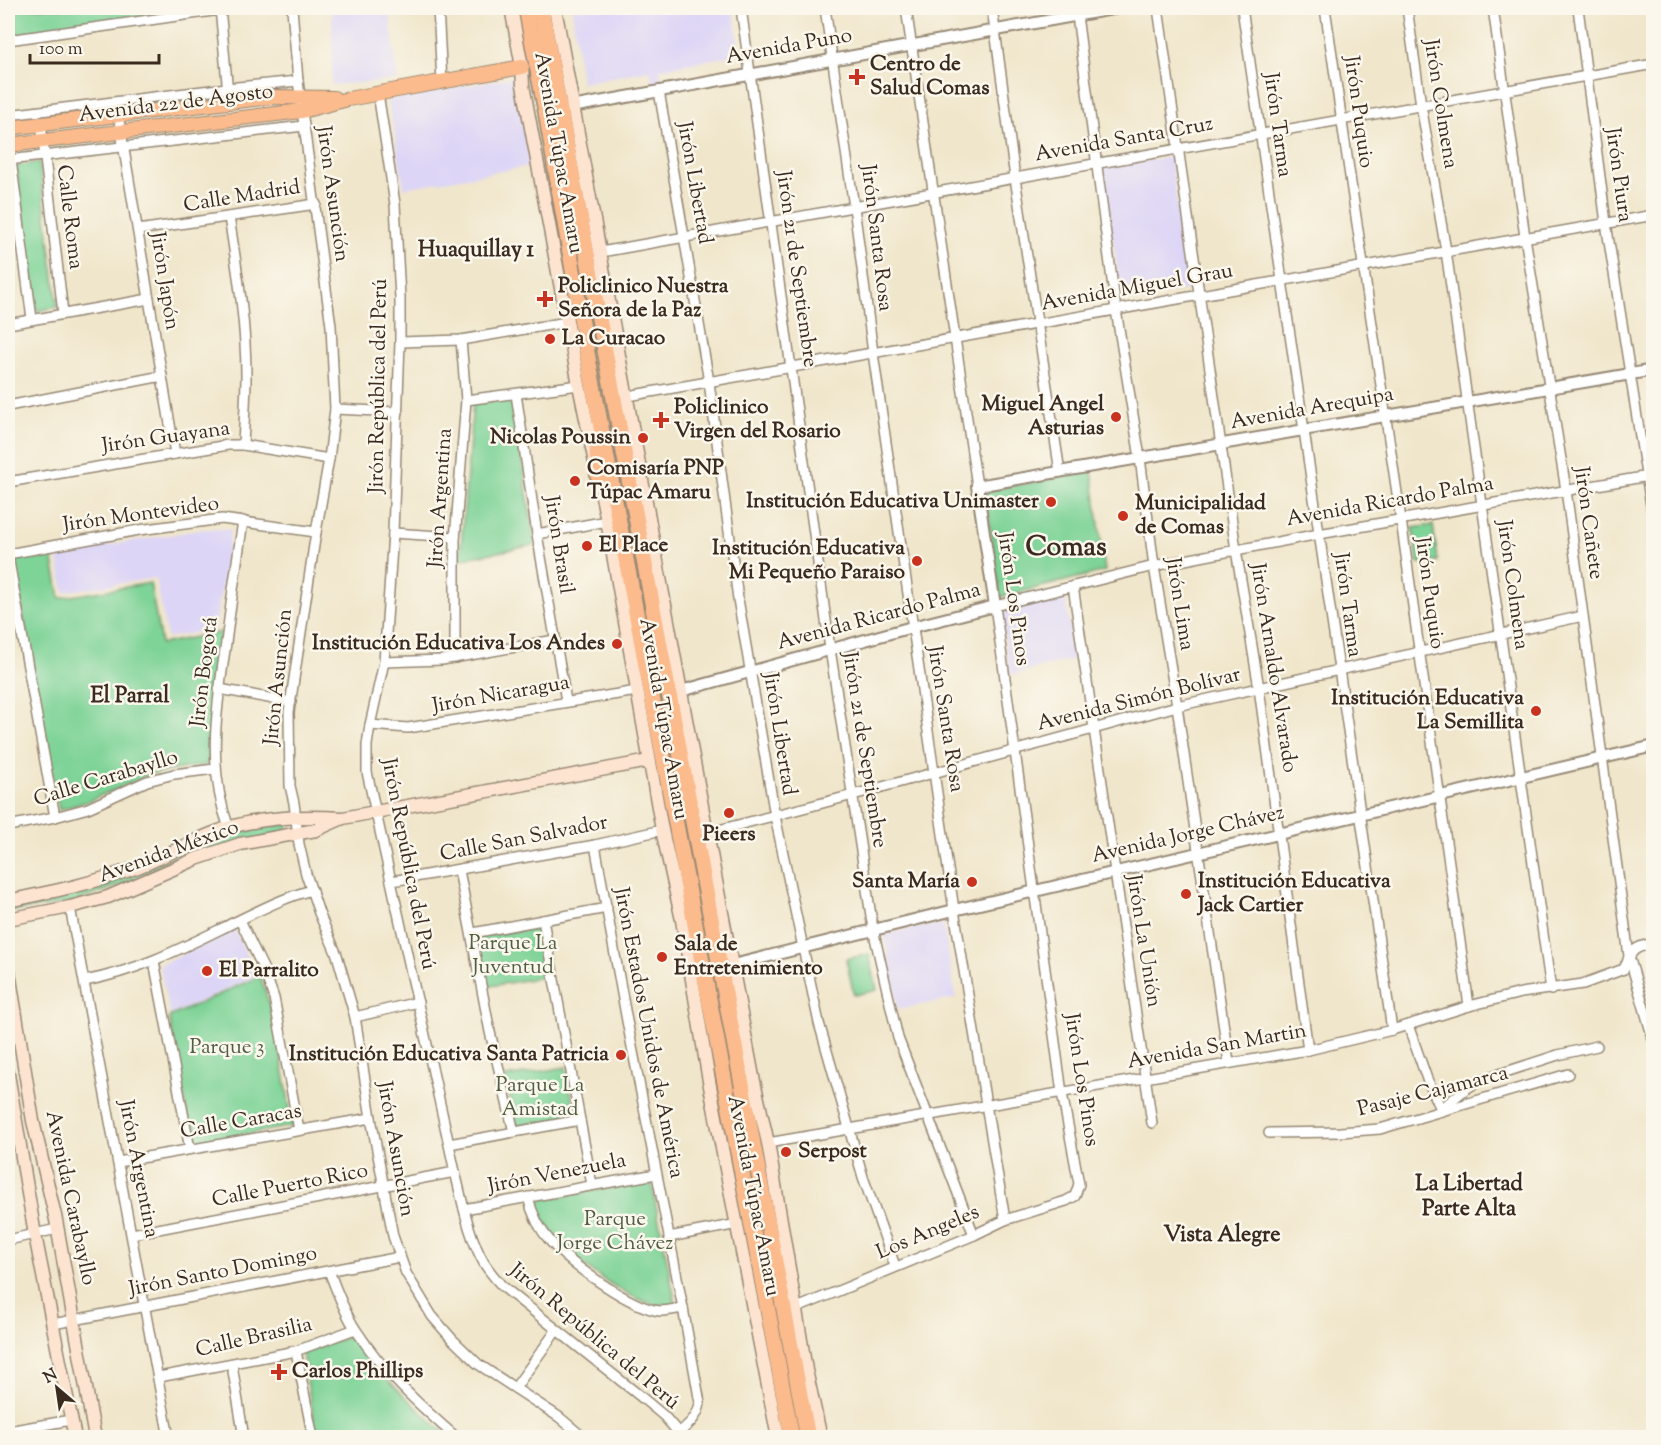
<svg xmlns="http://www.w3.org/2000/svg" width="1661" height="1445" viewBox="0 0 1661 1445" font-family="'Sorts Mill Goudy',serif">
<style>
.built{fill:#ddd5f6}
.green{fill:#7ed397;stroke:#5c7e5a;stroke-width:1.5}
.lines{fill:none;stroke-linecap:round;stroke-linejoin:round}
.minor-casing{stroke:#968874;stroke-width:12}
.tertiary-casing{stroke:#968874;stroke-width:14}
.secondary-casing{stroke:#968874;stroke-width:15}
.primary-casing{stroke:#968874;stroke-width:16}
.trunk-casing{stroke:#968874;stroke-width:18}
.minor{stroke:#fff;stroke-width:9}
.tertiary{stroke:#fff;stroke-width:10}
.secondary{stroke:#fde4d1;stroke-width:12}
.primary{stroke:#fbbb8d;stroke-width:14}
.trunk{stroke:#fbbb8d;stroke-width:15}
.poi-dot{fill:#c8321e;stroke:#fbf7ec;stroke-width:2}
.labels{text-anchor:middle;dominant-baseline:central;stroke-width:5;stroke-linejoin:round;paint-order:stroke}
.street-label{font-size:21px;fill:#3b2a1e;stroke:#fbf7ec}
.poi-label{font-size:21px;font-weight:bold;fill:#3b2a1e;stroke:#fbf7ec;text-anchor:start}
.park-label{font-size:21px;fill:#4f5d42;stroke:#fbf7ec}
.neighbourhood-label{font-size:22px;font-weight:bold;fill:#3b2a1e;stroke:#fbf7ec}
.district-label{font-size:27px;font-weight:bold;fill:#3b2a1e;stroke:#fbf7ec}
</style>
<rect width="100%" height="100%" fill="#fbf7ec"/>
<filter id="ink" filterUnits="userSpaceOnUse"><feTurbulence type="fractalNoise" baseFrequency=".0167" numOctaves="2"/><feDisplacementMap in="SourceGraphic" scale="12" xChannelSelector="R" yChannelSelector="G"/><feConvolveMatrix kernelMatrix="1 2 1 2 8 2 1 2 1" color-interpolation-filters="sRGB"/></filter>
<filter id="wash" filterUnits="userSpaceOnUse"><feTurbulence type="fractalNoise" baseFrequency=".008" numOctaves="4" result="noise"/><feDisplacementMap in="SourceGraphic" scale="24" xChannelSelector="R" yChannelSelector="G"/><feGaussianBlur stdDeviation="1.35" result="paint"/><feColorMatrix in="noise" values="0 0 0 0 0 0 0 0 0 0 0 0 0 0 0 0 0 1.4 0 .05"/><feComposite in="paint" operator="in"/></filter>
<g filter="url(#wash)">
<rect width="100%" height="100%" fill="#f0e6cb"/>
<g class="built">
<path d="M332,8H389L398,80L332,85Z"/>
<path d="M572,8H733L740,54L660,69L662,85L653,87L650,70L581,83Z"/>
<path d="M515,77L531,166L404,188L388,100Z"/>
<path d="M1170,157L1190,289L1122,300L1102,167Z"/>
<path d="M204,529H231L215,629L167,638L156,578L64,592L57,554Z"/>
<path d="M1059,593L1066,599L1074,659L1010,675L1001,609Z"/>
<path d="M943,923L956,998L898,1009L884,934Z"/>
<path d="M235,930L256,976L170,1015L159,965Z"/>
</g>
<g class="green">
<path d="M8,8H213L8,36Z"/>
<path d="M39,162L58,307L37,311L16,166Z"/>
<path d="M513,399L535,545L460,559L473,402Z"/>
<path d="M1092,471L1105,571L1000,597L985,491Z"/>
<path d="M1433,525L1438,561L1418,563L1413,528Z"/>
<path d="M51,551L60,598L150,583L161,644L221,632L211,706L209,764L151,774L86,802L59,810L13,559Z"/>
<path d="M289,824L286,831L150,874L75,902L9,912L8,906L115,880L237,831Z"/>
<path d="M540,925L549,976L485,987L476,937Z"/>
<path d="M869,954L877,990L854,995L846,959Z"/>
<path d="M260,976C278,1024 284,1076 293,1126L193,1144L169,1017Z"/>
<path d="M566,1067L576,1118L517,1129L505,1077Z"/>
<path d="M651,1181L676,1305C670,1305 663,1306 657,1305C631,1301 578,1264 560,1244C549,1231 541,1217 533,1201Z"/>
<path d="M354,1335L378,1369L399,1391L449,1437H317L302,1353Z"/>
</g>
</g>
<g filter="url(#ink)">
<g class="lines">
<defs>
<g id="minor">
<path d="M220,8L228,93"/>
<path d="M292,8L298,81L331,326L335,409L329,459L316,532L289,712L290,786L294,803L299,844L306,874L319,913L337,955L355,1017L371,1118L393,1236L406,1273L432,1316L452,1339L478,1364L559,1417L584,1438"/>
<path d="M438,8L442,82"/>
<path d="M741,8L830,649L873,929L898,1038L974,1235"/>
<path d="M825,8L854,207L873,353L954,910L1005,1220"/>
<path d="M906,8L977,486"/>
<path d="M992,8L1015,178L1060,472"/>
<path d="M1076,8L1116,310L1140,458L1154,566L1177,706L1229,1063"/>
<path d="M1158,8L1236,550L1259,688L1308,1050"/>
<path d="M1242,8L1392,1030"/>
<path d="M1325,8L1401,520L1469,1006"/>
<path d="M1407,8L1421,105L1446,251L1551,990"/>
<path d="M1493,8L1525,237L1566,490L1629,956L1654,1042"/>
<path d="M1578,8L1606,223L1654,524"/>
<path d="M8,40L220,10"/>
<path d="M659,91L709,382L738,599L775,816L819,1023L863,1177L895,1266"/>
<path d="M378,93L395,204L400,298V342L393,533L384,662L370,725L367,745V772L455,1172C463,1203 468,1235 484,1263C489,1271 496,1279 502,1286L640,1396L664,1416L683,1438"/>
<path d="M118,114L175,454"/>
<path d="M8,115L227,88L298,81"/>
<path d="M41,124L63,313"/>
<path d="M8,160L304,126"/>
<path d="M11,160L32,319"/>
<path d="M229,217C237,269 246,322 246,375C246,398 244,422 243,445"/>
<path d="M138,230L316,204"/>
<path d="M601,252L1654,64"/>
<path d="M8,324L149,299"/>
<path d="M400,342L461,340L567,322"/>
<path d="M516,394L537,534L566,701"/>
<path d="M628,396L1654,215"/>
<path d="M466,400L579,385"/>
<path d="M8,406L162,376"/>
<path d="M335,409L398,412"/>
<path d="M8,482L228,445H243L329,459"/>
<path d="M393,533L455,537"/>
<path d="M537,534L607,521"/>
<path d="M8,554L139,530L222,519L316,532"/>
<path d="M8,556L55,817"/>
<path d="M1073,586L1152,1123"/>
<path d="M455,658V540L466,400L461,340"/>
<path d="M384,662L442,660L555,640"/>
<path d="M219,689L291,702"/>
<path d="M370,725L408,728L637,691"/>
<path d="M8,826L55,817L88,808L147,781L174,774L215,769"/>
<path d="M229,828C206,767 217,705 226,643C231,602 237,561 243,521"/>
<path d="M707,833L853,795L1177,706L1583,616"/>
<path d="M595,845L627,1021L683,1308L700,1403C698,1417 689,1424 679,1433"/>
<path d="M459,870L490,1032L514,1132"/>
<path d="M392,881L595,845L662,830"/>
<path d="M70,907L169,1438"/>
<path d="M240,920L264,970L274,998L299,1130"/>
<path d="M543,920L592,1185"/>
<path d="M473,933L607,908"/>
<path d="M154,961L190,1149"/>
<path d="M85,981C141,970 184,947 235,922C260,910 285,897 312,890"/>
<path d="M355,1017L418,1002"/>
<path d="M1408,1025L1427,1079L1442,1111"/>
<path d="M1441,1109L1467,1088L1481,1080L1558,1055L1597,1046"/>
<path d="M1269,1133L1340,1132L1380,1129L1568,1074"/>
<path d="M768,1143L1308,1050L1392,1030L1469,1006L1521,993L1583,984L1624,969C1631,950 1634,947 1654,943"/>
<path d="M449,1144L580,1120"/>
<path d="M118,1162L371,1118"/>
<path d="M528,1197C532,1214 539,1229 551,1242C570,1264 631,1308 660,1311C667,1311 676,1309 683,1308"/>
<path d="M464,1209L656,1174"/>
<path d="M132,1234L455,1172"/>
<path d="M669,1237L738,1224"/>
<path d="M8,1240L57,1229"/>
<path d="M329,1271C337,1291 344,1312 356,1330C383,1372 419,1405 457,1438"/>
<path d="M797,1308L974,1235L1005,1220L1066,1201L1075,1196L1079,1184L1062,1093L995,606L1154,566L1319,534L1654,475"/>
<path d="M53,1324L400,1257"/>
<path d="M296,1351L313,1438"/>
<path d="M232,1365L244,1438"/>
<path d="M159,1377L296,1351L355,1329"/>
<path d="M515,1388L556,1331"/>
<path d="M8,1431L71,1420"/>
</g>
<g id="tertiary">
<path d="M566,108L1118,8"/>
<path d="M681,691L912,627L995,606L977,486L1654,370"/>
<path d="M733,965L954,910L1654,746"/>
</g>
<g id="secondary">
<path d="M511,8L522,67L523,85L579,385L607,521L662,830L682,920L709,1081L778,1438"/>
<path d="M555,8L707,833L753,1077L768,1143L806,1370L821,1438"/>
<path d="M8,901C50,892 91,884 132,869C159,860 184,845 211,834C252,817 298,815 342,818"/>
<path d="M8,919L70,907L108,897L196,859L240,844L316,830L343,818L649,761"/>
<path d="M8,966L33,1121L56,1220L95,1438"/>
<path d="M8,1074L35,1235L75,1438"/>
</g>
<g id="primary">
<path d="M8,128L271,97L334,98"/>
<path d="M8,145L302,111L348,99L522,67"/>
</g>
<g id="trunk">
<path d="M526,8L546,112L588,358L792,1438"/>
<path d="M541,8L808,1438"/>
<path d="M597,447L598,476"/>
</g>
</defs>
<use href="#minor" class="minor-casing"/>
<use href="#tertiary" class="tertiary-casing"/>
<use href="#secondary" class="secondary-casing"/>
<use href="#primary" class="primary-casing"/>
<use href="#trunk" class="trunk-casing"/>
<use href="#minor" class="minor"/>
<use href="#tertiary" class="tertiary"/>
<use href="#secondary" class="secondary"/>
<use href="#primary" class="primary"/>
<use href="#trunk" class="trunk"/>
</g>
</g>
<g class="poi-dot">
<path d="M854 68h6v6h6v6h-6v6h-6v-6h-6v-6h6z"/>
<path d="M542 290h6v6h6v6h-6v6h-6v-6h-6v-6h6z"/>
<circle cx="550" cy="339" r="6"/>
<circle cx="1116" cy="417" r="6"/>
<path d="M658 411h6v6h6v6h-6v6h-6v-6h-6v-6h6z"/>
<circle cx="643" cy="438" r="6"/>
<circle cx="575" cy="481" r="6"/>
<circle cx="1051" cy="502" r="6"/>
<circle cx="1123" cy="516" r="6"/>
<circle cx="587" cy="546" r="6"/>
<circle cx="917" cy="561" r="6"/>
<circle cx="617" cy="644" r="6"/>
<circle cx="1536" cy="711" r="6"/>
<circle cx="729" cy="813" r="6"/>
<circle cx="972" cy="882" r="6"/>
<circle cx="1186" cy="894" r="6"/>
<circle cx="662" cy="957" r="6"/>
<circle cx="207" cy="971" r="6"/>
<circle cx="621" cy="1055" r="6"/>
<circle cx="786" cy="1152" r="6"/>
<path d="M276 1363h6v6h6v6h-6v6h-6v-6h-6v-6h6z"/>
</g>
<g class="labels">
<g class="street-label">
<text transform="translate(789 47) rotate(-10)">Avenida Puno</text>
<text transform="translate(176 104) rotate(-7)">Avenida 22 de Agosto</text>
<text transform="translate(1440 104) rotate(81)">Jirón Colmena</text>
<text transform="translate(1358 112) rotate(82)">Jirón Puquio</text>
<text transform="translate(1277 125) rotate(82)">Jirón Tarma</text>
<text transform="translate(1124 140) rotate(-10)">Avenida Santa Cruz</text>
<text transform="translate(558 153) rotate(80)">Avenida Túpac Amaru</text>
<text transform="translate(1618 175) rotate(82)">Jirón Piura</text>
<text transform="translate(694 183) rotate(80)">Jirón Libertad</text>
<text transform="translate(332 194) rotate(82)">Jirón Asunción</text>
<text transform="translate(242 197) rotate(-9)">Calle Madrid</text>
<text transform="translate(69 217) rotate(83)">Calle Roma</text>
<text transform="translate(876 238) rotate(83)">Jirón Santa Rosa</text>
<text transform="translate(796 269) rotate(82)">Jirón 21 de Septiembre</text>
<text transform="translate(164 281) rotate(81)">Jirón Japón</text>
<text transform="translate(1137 288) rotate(-10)">Avenida Miguel Grau</text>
<text transform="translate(379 386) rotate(-89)">Jirón República del Perú</text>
<text transform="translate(1312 409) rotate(-10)">Avenida Arequipa</text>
<text transform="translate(166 438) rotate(-8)">Jirón Guayana</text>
<text transform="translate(441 498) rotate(-86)">Jirón Argentina</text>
<text transform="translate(1390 502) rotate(-10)">Avenida Ricardo Palma</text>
<text transform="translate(141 515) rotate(-8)">Jirón Montevideo</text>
<text transform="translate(1588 523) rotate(82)">Jirón Cañete</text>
<text transform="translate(558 545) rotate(81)">Jirón Brasil</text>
<text transform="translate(1512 585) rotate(82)">Jirón Colmena</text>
<text transform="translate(1429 593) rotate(82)">Jirón Puquio</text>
<text transform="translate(1013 599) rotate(82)">Jirón Los Pinos</text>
<text transform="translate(1179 604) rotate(81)">Jirón Lima</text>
<text transform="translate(1347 605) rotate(82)">Jirón Tarma</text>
<text transform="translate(879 617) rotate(-15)">Avenida Ricardo Palma</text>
<text transform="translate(1273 668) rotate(81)">Jirón Arnaldo Alvarado</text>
<text transform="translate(205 672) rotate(-83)">Jirón Bogotá</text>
<text transform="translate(279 677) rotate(-84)">Jirón Asunción</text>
<text transform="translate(501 695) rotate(-10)">Jirón Nicaragua</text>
<text transform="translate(1139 700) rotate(-14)">Avenida Simón Bolívar</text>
<text transform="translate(663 719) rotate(80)">Avenida Túpac Amaru</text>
<text transform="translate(945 719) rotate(81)">Jirón Santa Rosa</text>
<text transform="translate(779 734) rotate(81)">Jirón Libertad</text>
<text transform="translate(864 750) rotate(81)">Jirón 21 de Septiembre</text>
<text transform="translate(106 779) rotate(-17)">Calle Carabayllo</text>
<text transform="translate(1188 835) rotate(-13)">Avenida Jorge Chávez</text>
<text transform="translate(524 839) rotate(-11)">Calle San Salvador</text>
<text transform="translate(169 852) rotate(-20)">Avenida México</text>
<text transform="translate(408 864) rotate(79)">Jirón República del Perú</text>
<text transform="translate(1143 941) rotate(81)">Jirón La Unión</text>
<text transform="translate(648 1033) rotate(79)">Jirón Estados Unidos de América</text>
<text transform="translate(1217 1047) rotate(-10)">Avenida San Martin</text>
<text transform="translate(1081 1080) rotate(81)">Jirón Los Pinos</text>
<text transform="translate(1433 1092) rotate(-14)">Pasaje Cajamarca</text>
<text transform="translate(241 1122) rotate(-10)">Calle Caracas</text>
<text transform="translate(395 1149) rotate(80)">Jirón Asunción</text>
<text transform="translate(138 1169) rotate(79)">Jirón Argentina</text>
<text transform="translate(557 1174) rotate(-11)">Jirón Venezuela</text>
<text transform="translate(290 1186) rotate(-11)">Calle Puerto Rico</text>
<text transform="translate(753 1196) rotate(79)">Avenida Túpac Amaru</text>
<text transform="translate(70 1198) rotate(78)">Avenida Carabayllo</text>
<text transform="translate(928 1233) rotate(-23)">Los Angeles</text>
<text transform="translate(223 1272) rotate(-11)">Jirón Santo Domingo</text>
<text transform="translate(594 1337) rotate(40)">Jirón República del Perú</text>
<text transform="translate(254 1338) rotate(-13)">Calle Brasilia</text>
</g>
<g class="poi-label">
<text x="870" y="65">Centro de<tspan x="870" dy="24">Salud Comas</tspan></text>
<text x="558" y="287">Policlinico Nuestra<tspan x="558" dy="24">Señora de la Paz</tspan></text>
<text x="562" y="339">La Curacao</text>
<text x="1104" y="405" text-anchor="end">Miguel Angel<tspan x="1104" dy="24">Asturias</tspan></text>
<text x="674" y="408">Policlinico<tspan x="674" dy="24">Virgen del Rosario</tspan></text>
<text x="631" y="438" text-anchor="end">Nicolas Poussin</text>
<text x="587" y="469">Comisaría PNP<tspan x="587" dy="24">Túpac Amaru</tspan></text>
<text x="1039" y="502" text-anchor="end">Institución Educativa Unimaster</text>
<text x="1135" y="504">Municipalidad<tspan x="1135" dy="24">de Comas</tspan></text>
<text x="599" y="546">El Place</text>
<text x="905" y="549" text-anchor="end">Institución Educativa<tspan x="905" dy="24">Mi Pequeño Paraiso</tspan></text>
<text x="605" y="644" text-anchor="end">Institución Educativa Los Andes</text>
<text x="1524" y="699" text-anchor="end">Institución Educativa<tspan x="1524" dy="24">La Semillita</tspan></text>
<text x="729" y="835" text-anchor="middle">Pieers</text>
<text x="960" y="882" text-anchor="end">Santa María</text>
<text x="1198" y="882">Institución Educativa<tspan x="1198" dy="24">Jack Cartier</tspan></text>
<text x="674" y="945">Sala de<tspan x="674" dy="24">Entretenimiento</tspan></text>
<text x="219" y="971">El Parralito</text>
<text x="609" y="1055" text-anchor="end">Institución Educativa Santa Patricia</text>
<text x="798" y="1152">Serpost</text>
<text x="292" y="1372">Carlos Phillips</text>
</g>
<g class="park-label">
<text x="513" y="944">Parque La<tspan x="513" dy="24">Juventud</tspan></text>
<text x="227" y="1048">Parque 3</text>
<text x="540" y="1086">Parque La<tspan x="540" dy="24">Amistad</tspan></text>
<text x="615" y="1220">Parque<tspan x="615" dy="24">Jorge Chávez</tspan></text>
</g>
<g class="neighbourhood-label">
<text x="476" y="251">Huaquillay 1</text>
<text x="130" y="697">El Parral</text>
<text x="1469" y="1185">La Libertad<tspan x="1469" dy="25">Parte Alta</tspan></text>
<text x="1222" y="1236">Vista Alegre</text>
</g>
<g class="district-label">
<text x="1066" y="548">Comas</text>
</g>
</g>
<rect width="1661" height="1445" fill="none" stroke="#fbf7ec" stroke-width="30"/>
<g transform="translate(57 1388) rotate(331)" stroke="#fbf7ec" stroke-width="4.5" paint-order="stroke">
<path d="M0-4.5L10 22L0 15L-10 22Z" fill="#3b2a1e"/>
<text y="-9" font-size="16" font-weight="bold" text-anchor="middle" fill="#3b2a1e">N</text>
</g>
<path d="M30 54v9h129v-9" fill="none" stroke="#3b2a1e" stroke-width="3"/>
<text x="39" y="54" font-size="18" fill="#3b2a1e" stroke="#fbf7ec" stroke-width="4.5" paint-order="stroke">100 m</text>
</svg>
